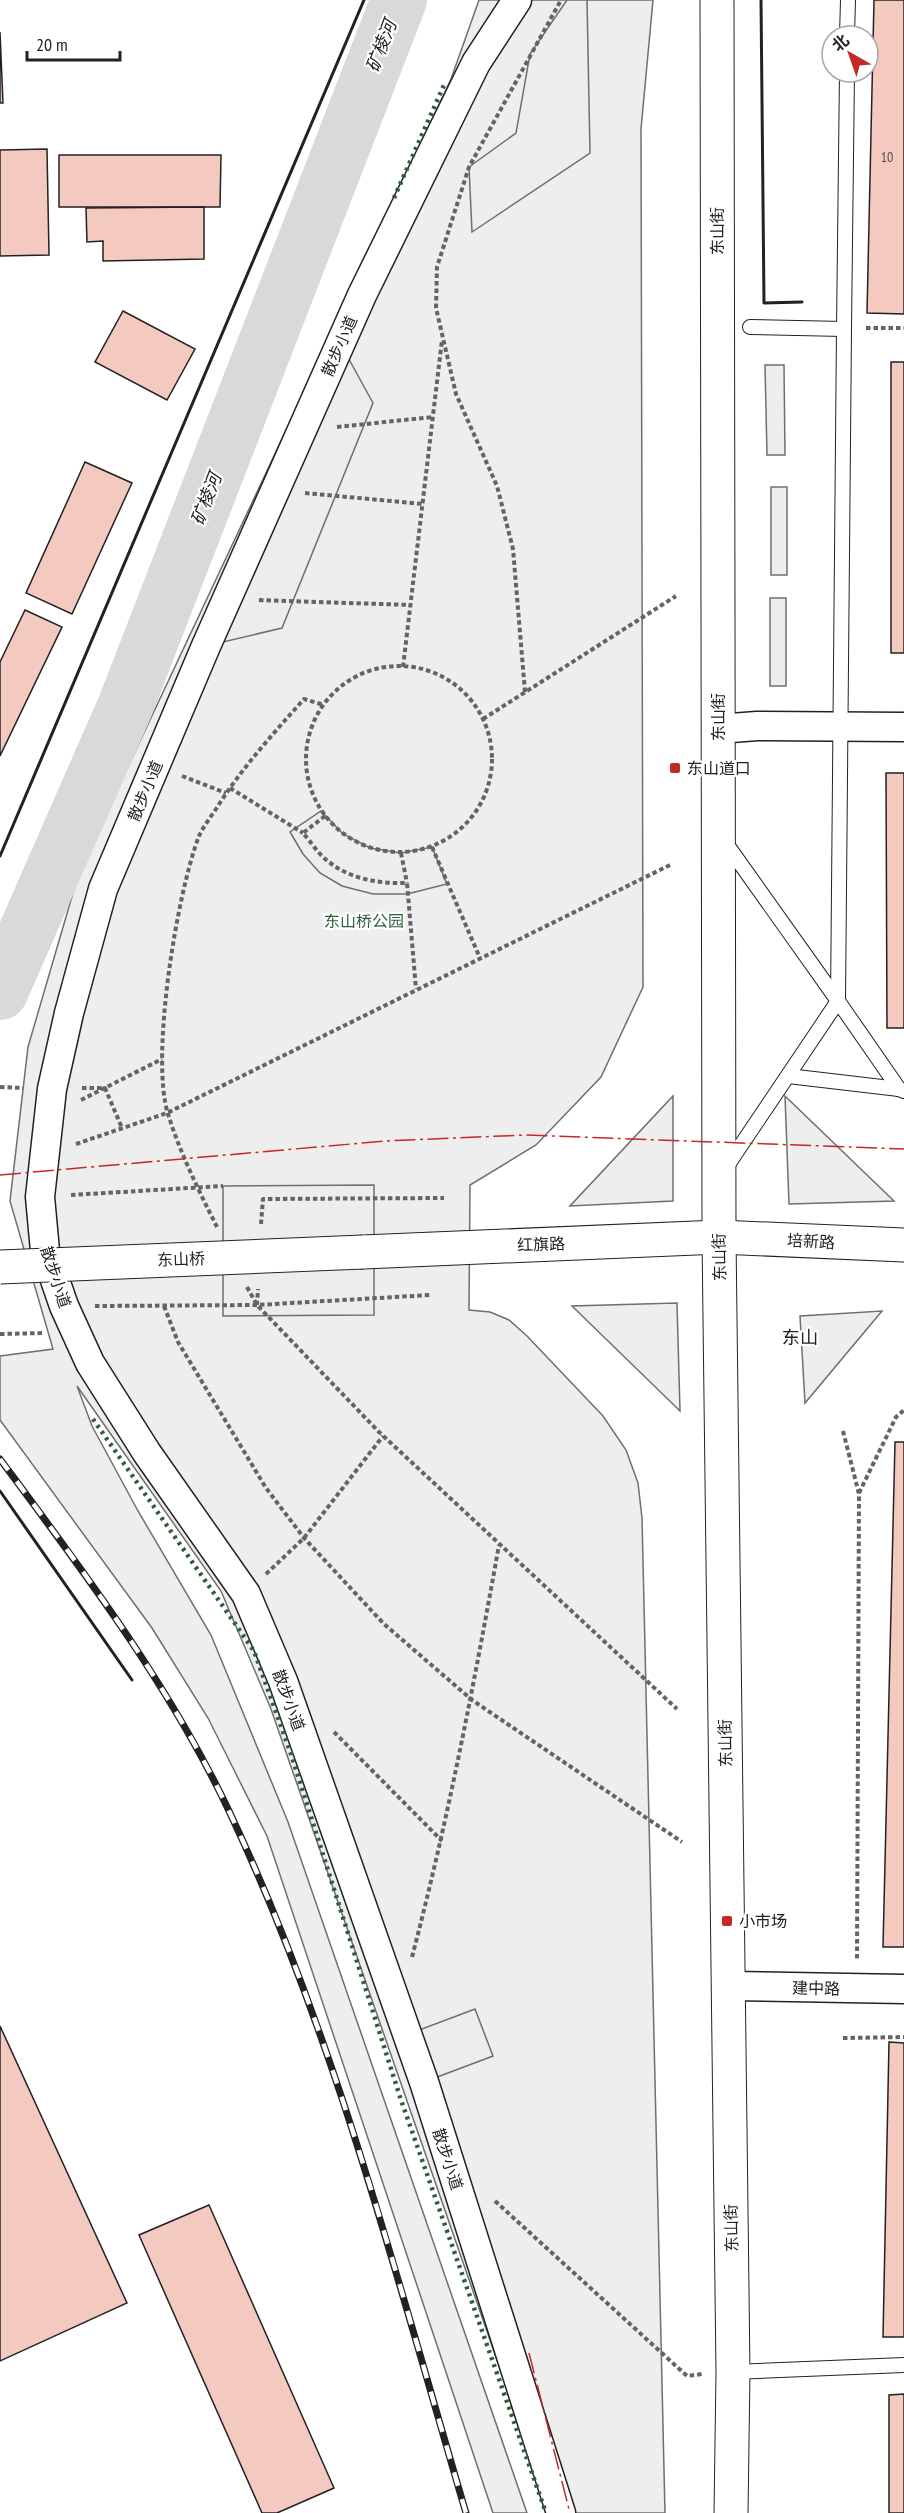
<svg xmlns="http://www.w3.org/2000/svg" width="904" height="2513" viewBox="0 0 904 2513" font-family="'PT Sans Narrow','Noto Sans SC',sans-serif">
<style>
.green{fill:#eee;stroke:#6f6f6f;stroke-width:1.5}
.parking{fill:#ededed;stroke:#6f6f6f;stroke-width:1.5}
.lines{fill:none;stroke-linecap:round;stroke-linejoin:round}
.river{stroke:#d9d9d9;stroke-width:56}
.building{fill:#f3c9c0;stroke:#222;stroke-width:1.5}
.lane-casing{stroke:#222;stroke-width:16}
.street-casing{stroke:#222;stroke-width:31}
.secondary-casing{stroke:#222;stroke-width:35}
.path{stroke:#646464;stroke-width:4;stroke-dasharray:4.5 3;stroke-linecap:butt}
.lane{stroke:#fff;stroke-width:14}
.street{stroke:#fff;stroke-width:28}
.secondary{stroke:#fff;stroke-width:33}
.rail-casing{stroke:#222;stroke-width:7}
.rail{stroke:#fff;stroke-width:4.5;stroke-dasharray:14;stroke-linecap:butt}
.secondary-bridge-casing{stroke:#222;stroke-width:35;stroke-linecap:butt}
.secondary-bridge{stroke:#fff;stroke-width:33}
.hedge{stroke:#2f5e38;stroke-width:4.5;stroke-dasharray:3 4.5;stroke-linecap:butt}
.wall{stroke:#222;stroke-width:3}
.power{stroke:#c62828;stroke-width:1.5;stroke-dasharray:21 4.5 3 4.5;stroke-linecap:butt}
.poi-dot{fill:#c62828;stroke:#fff;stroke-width:2}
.labels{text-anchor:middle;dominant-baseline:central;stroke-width:4.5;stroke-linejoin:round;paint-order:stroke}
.number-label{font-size:14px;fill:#564c4a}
.street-label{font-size:16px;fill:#222;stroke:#fff}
.poi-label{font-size:16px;fill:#222;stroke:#fff;text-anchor:start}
.park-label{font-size:16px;fill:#2f5e38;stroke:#fff}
.water-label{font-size:18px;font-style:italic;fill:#222;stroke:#fff}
.neighbourhood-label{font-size:18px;fill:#222;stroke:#fff}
</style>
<rect width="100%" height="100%" fill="#fff"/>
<g class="green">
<path d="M479,0H653L641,129L643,987L601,1077L536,1145L470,1185L469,1310L490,1312L509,1320L527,1336L603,1416L626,1450L638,1483L642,1518L665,2513H550L271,1709L221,1591L77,1386L92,1426L138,1511L211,1635L288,1822L527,2513H493L267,1836L208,1718L152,1628L0,1420V1356L53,1349L10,1201L28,1047L80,869L451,79Z"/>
<path d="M765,365H784L785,455H767Z"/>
<rect x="771" y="487" width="16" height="88"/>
<rect x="770" y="598" width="16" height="88"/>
<path d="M673,1096V1201L570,1206Z"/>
<path d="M785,1096L894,1201L789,1204Z"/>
<path d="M677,1303L680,1411L572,1306Z"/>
<path d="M882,1311L805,1403L800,1316Z"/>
</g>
<g class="parking">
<path d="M567,0H587L590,153L472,232L469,167L516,133L530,54Z"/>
<path d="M340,343L373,403L282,628L206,646Z"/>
<path d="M321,811L343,834L370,848L401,853L432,847L447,884L407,894H373L342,886L320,873L303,854L290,832Z"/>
<path d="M374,1185V1315L223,1316V1186Z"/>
<path d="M475,2009L493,2056L424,2082L406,2035Z"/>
</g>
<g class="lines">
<path class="river" d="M0,992L125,707L399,0"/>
</g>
<g class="building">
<path d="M874,0H904V314L867,313Z"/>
<path d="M0,32L3,103H0Z"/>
<path d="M47,149L49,255L0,256V150Z"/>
<path d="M59,155H221L220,207H59Z"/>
<path d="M204,207V259L103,261V241L87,242L86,208Z"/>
<path d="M123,311L195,349L167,400L95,362Z"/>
<rect x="891" y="362" width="13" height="291"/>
<path d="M85,462L132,483L72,614L26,593Z"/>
<path d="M25,610L62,627L0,756V662Z"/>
<path d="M886,773H904V1028H887Z"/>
<path d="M895,1442H904V1947H883Z"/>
<path d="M0,2026L127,2303L0,2361Z"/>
<path d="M889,2042L904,2043V2337H883Z"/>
<path d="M209,2205L334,2488L277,2513H262L139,2235Z"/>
<path d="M904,2394V2513H889V2395Z"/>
</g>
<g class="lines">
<defs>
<g id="lane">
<path d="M847,36L848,0"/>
<path d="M750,327L844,329L847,72"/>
<path d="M844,329L838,1001L899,1089L904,1091"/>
<path d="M788,1076L899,1089"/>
<path d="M725,1169L838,1001L725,842"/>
<path d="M733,2372L904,2365"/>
</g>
<g id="street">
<path d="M517,0L476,63L362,295L206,646L103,889L69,1013L52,1089L40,1197L45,1251L64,1306L90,1363L147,1453L246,1594L283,1681L424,2082L561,2513"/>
<path d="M718,729L757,726L904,727"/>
<path d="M728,1986L904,1989"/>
</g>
<g id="secondary">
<path d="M717,0L719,1237L733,2372L731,2513"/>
<path d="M363,1252L719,1237L904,1245"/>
</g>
</defs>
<use href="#lane" class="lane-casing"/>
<use href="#street" class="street-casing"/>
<use href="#secondary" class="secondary-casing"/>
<g class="path">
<path d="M866,328H904"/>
<path d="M337,427L433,417"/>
<path d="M305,493L423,504"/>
<path d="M259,600L410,605"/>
<circle cx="399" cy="759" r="93"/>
<path d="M403,667L442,340"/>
<path d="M525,692L513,549L497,486L456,394L436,308L437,267L469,167L561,0"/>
<path d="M483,719L676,596"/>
<path d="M182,776L226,793"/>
<path d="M230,788L303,833"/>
<path d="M325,816L303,833C311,842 319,855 329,862C350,879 380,884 407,883L416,989"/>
<path d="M432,847L480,958"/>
<path d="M401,853L407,883"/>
<path d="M0,1087L23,1088"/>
<path d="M82,1088H105L122,1128"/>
<path d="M81,1100L162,1059"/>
<path d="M76,1144L167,1113L672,864"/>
<path d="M71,1195L223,1186"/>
<path d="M261,1224L263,1199L444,1198"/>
<path d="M217,1227C199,1191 180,1153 168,1114C150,1057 177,893 199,836C203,827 210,818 216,809C241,769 272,735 304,699L324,705"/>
<path d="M247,1287L257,1305L379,1432L677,1709"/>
<path d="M257,1305L258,1289"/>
<path d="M95,1306L257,1305L430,1295"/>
<path d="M164,1306L178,1342L266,1488L304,1538L384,1624L472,1700L682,1842"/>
<path d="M0,1334L44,1333"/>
<path d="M843,1431L859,1494L857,1959"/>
<path d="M859,1493L896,1417L904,1410"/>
<path d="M266,1574L304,1538L383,1436"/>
<path d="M334,1732L442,1841"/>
<path d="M412,1957C448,1820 474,1684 499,1545"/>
<path d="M843,2038L904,2037"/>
<path d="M495,2201L687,2376L702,2374"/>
</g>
<use href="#lane" class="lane"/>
<use href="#street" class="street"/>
<use href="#secondary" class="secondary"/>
<defs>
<path id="rail" d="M0,1459C83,1571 169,1684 229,1811C335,2035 396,2276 466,2513"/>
</defs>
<use href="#rail" class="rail-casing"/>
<use href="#rail" class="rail"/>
<defs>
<path id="secondary-bridge" d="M0,1267L363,1252"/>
</defs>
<use href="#secondary-bridge" class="secondary-bridge-casing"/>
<use href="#secondary-bridge" class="secondary-bridge"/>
<g class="hedge">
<path d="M394,198L444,85"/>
<path d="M93,1419L254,1651L291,1754L401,2100L546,2513"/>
</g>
<g class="wall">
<path d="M761,0L764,303L802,302"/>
<path d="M0,856L364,0"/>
<path d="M0,1491L132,1680"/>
</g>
<g class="power">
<path d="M0,1175L385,1141L525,1135L904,1149"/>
<path d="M529,2353L570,2513"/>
</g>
</g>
<g class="poi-dot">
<rect x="669" y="762" width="12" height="12" rx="3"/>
<rect x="721" y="1915" width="12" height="12" rx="3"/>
</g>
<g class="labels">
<g class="number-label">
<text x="887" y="157">10</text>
</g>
<g class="street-label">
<text transform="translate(717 231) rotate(-90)">东山街</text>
<text transform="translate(339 346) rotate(-66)">散步小道</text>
<text transform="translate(718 717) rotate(-90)">东山街</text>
<text transform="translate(145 791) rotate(-67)">散步小道</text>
<text transform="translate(811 1241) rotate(3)">培新路</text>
<text transform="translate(541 1244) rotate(-2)">红旗路</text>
<text transform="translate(719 1257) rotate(-91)">东山街</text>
<text transform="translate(181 1259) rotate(-2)">东山桥</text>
<text transform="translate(56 1277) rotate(72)">散步小道</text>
<text transform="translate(289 1700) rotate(70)">散步小道</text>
<text transform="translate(725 1743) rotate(-91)">东山街</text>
<text transform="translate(816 1988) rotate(1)">建中路</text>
<text transform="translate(448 2159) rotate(72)">散步小道</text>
<text transform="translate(731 2228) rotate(-91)">东山街</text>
</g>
<g class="poi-label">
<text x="687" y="768">东山道口</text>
<text x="739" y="1921">小市场</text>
</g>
<g class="park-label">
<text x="364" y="921">东山桥公园</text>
</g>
<g class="water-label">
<text transform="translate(381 46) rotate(-69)">矿棱河</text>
<text transform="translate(206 499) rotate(-69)">矿棱河</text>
</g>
<g class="neighbourhood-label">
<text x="800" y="1337">东山</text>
</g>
</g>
<g transform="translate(850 54) rotate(320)"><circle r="28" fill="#ffffff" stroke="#a7a7a7" stroke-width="1.5"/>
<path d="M0-4.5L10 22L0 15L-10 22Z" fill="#c62828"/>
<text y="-9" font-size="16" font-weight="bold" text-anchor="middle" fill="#222222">北</text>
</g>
<path d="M27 51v9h93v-9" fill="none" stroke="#222222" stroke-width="3"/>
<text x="36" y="51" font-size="18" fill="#222222" stroke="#ffffff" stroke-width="4.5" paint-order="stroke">20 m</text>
</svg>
